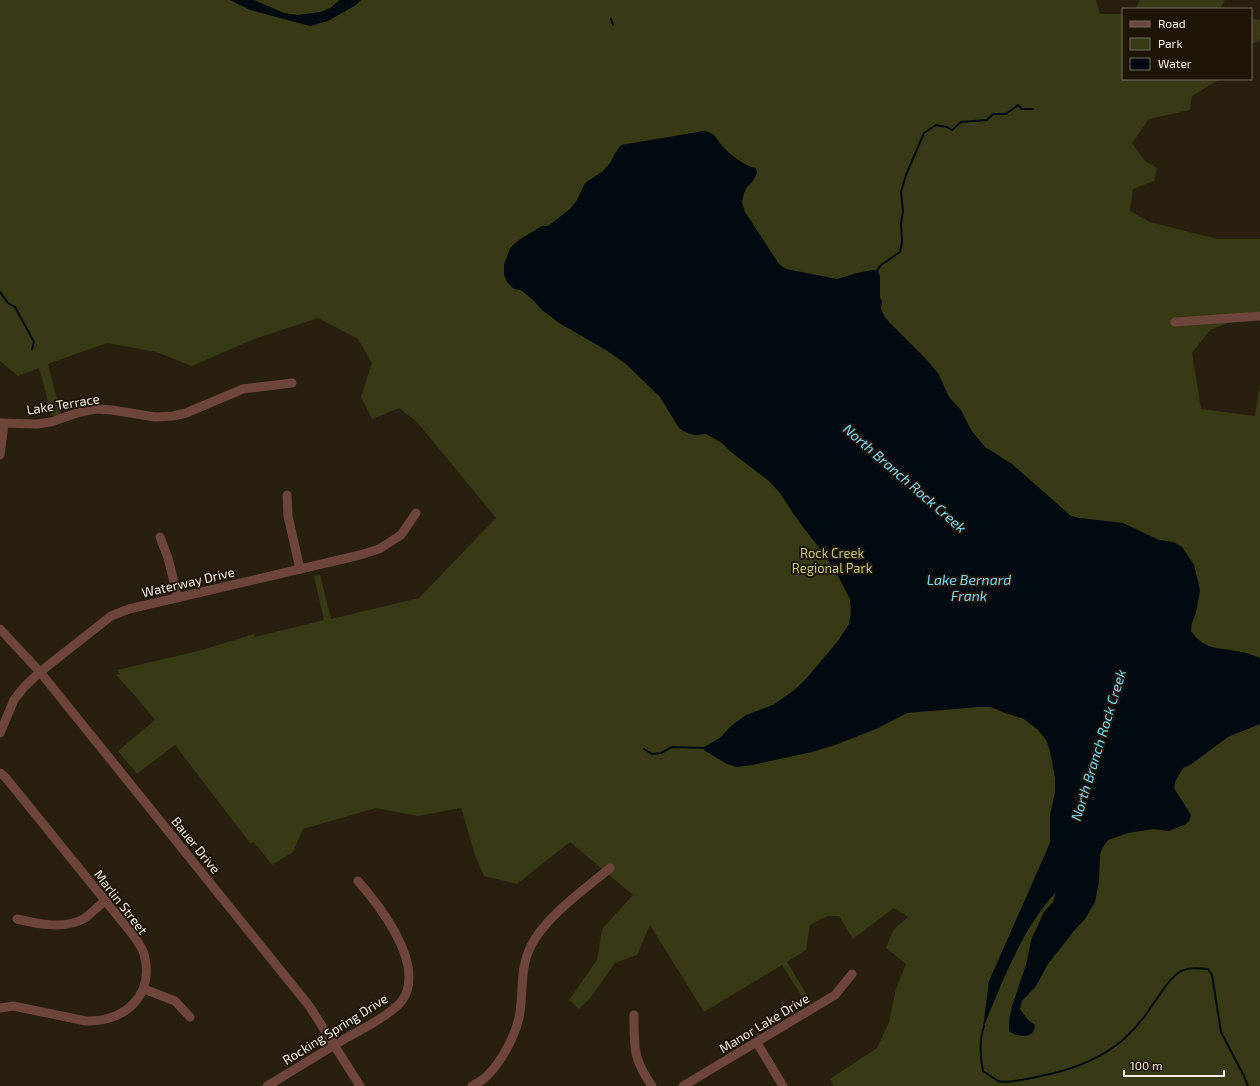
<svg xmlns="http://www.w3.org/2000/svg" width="1260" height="1086" viewBox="0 0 1260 1086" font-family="'Exo 2',sans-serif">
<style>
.green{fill:#373a15}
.water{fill:#000a10}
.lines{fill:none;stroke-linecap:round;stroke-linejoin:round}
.stream{stroke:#000a10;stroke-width:2}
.minor{stroke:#6e453b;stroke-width:9}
.labels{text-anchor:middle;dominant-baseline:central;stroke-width:4;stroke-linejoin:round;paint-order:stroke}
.street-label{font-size:13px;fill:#f5efe5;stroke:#1e1506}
.park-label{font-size:13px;fill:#c1c879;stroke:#1e1506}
.water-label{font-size:14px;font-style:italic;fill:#7cdcfe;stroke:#1e1506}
</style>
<rect width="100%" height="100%" fill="#281f0f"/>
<g class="green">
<path d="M0,0H1096L1100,14H1123V79H1220L1192,96L1190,110L1149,119L1132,143L1145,161L1157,168L1154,181L1133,189L1130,211L1150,222L1217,239H1260V311L1210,330L1192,353L1201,409L1255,416L1260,384V1086H834L830,1079L877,1048L889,1022L896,989L906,964L886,948L893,930L908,917L894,908L853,939L839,916H827L810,925L806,950L787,962L810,1000L806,1003L782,965L704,1012L650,925L637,955L615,963L591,997L579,1009L569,1000L597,960L602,929L633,895L570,842L517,884L484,876L475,855L461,808L418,816L376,808L303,829L293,852L272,865L254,842L250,843L175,745L137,774L118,751L155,720L137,698L116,675L120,674L117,670L202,650L254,634L255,637L324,620L314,576L320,575L331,619L419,598L496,518L417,422L399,408L372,419L361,397L372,363L358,339L318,318L254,339L192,366L156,352L107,343L53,362L48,364L61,415L52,416L39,368L18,376L0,361Z"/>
<path d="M1140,0H1225L1220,9H1135Z"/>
<path d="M1251,18L1260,20V39L1259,41L1251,44Z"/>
</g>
<g class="water">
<path d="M230,0H254L284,13L298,15L320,12L330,8L340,0H361L356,5L328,21L310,26L250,10Z"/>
<path d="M704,131C718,134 716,140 724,148C732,156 745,166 756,168L757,173L753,181L747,187L744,193L742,202L745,212L779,264L786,269L837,279L857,273L872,270L878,271L880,277V297L882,302L881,309L884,316L890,323L925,358L938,373L949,397L961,410L971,430L985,447L1012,464L1071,516L1080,518L1123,523L1159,540L1174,542L1183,548L1194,565L1200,590L1196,613L1192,623L1191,631C1205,650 1215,647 1236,651C1244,652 1252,655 1260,658V724L1228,737L1190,765L1183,768L1176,780L1174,788L1191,815L1189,821L1186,824L1169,831L1153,829L1128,833L1108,840L1103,847L1100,854L1099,882L1095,902L1085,919L1073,932L1048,964L1036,986L1022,1001L1020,1009L1028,1020L1035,1025C1035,1039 1017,1038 1009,1031V1021L1012,1006L1026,965L1031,940L1044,912L1053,902L1056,892C1021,930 1003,981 983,1028L989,981L1050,843V815L1055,792V778L1050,751L1046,740L1038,730L1024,719L1005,713L991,707H978L907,713L876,729L835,745L812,752L752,765L737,767L727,764L704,750V747L721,737L731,726L746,715L773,705L793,691L805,680L838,641L849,624L851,612L850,599L838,576L826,557L794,515L780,493L769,481L731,452L722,443L706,434L695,435L687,433L679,428L660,397L626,364L606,350L559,323L542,310L533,300L521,290L514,289L507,282L504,275V265L510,248L519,240L542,226H548L557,219L571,208L577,200L585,183L603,171L610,163L614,155L621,145Z"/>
</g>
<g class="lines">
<g class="stream">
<path d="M611,19L613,25"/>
<path d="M876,272L881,265L900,252L902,242L901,224L903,211L901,192L906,175L924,133L936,125L947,127L952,130L961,122L987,120L993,114H1006L1018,105L1022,109H1033"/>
<path d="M0,292L8,303L15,307L34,342L32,349"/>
<path d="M644,749L652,754L661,753L672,747L706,748"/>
<path d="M984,1026C979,1041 980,1056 983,1071C988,1074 993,1078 998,1081C1006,1084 1032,1078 1041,1076C1071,1070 1100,1060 1124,1039C1135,1029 1145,1017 1153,1004C1161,994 1167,981 1178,973C1186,967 1198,968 1208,969L1212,975L1221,1032L1244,1076L1248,1086"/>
</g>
<g class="minor">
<path d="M1175,322L1260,316"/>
<path d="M0,423L37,424L51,422L80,412L96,409L112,410L155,417L173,416L186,413L243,389L292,383"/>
<path d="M0,455L4,424"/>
<path d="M287,495L288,516L300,569"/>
<path d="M160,537L168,558L178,598"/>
<path d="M0,629L40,672L310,1007L360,1086"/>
<path d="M0,733L14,700L24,687L40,672L111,616L129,609L360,555L379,549L401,535L416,513"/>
<path d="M0,773L6,778L133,935C137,941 142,947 144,954C155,994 126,1022 86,1021L13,1006L0,1008"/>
<path d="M17,919C38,924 65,930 85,918C92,913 98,906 105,901"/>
<path d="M144,989L175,1001L190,1017"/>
<path d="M634,1015C634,1047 633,1059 652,1086"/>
<path d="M757,1043L783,1086"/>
<path d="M267,1086C294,1070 321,1053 348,1037C364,1028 383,1019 397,1006C401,1003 406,995 407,991C418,956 380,906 358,881"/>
<path d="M472,1086C477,1083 483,1080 487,1076C502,1061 514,1038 519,1018C524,994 519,969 531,946C545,917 585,889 610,868"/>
<path d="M683,1086L835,995L852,974"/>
</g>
</g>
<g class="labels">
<g class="street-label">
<text transform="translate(63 404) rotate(-9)">Lake Terrace</text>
<text transform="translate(188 582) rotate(-13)">Waterway Drive</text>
<text transform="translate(196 845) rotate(51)">Bauer Drive</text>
<text transform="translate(121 902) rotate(52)">Marlin Street</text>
<text transform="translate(764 1023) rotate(-31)">Manor Lake Drive</text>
<text transform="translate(335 1029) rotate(-32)">Rocking Spring Drive</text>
</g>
<g class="park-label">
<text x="832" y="553">Rock Creek<tspan x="832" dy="15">Regional Park</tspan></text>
</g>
<g class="water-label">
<text transform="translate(905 478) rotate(41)">North Branch Rock Creek</text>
<text x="969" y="579">Lake Bernard<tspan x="969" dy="16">Frank</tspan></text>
<text transform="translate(1098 745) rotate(-73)">North Branch Rock Creek</text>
</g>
</g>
<rect x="1122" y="8" width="130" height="72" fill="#1e1506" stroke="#746c5f"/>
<rect x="1130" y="21" width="20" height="6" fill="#6e453b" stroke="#746c5f"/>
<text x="1158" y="28" font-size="12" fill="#f5efe5">Road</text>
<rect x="1130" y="38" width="20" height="12" fill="#373a15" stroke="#746c5f"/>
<text x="1158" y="48" font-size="12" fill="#f5efe5">Park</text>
<rect x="1130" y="58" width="20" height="12" fill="#000a10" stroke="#746c5f"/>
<text x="1158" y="68" font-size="12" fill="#f5efe5">Water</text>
<path d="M1124 1070v6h100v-6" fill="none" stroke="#f5efe5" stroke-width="2"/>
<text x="1130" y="1070" font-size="12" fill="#f5efe5" stroke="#1e1506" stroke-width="3" paint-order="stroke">100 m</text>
</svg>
